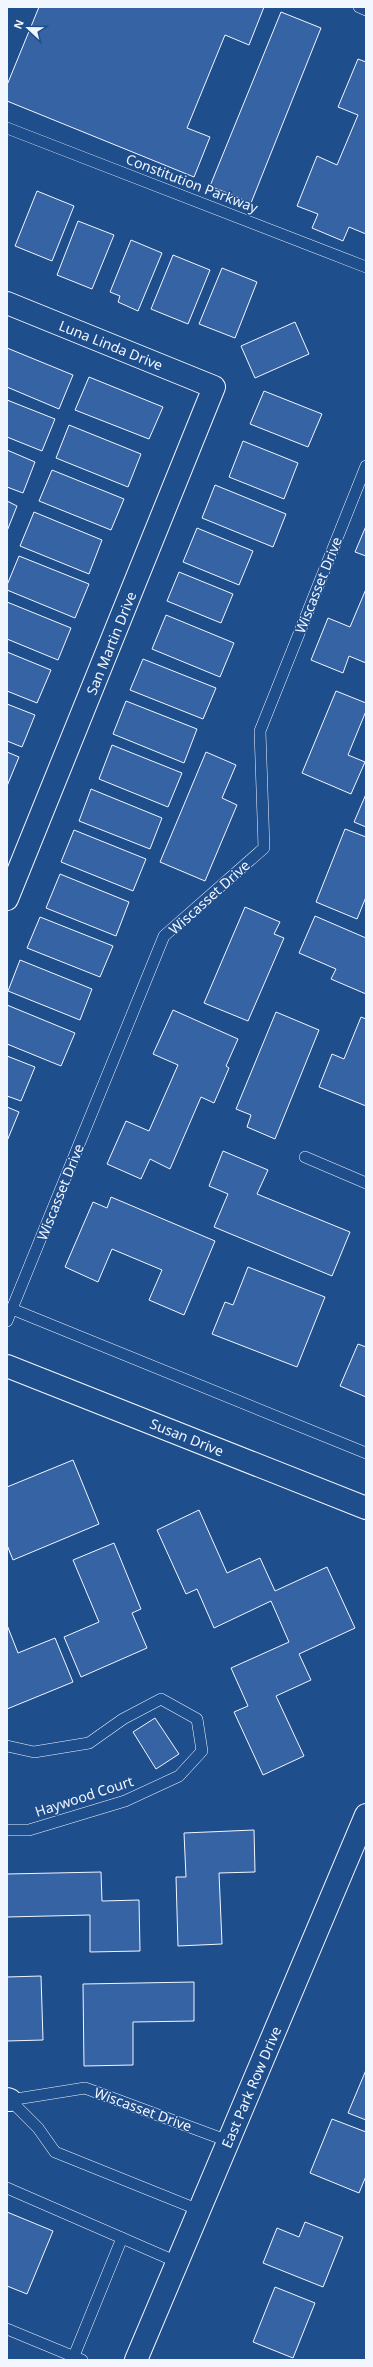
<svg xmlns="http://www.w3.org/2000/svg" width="373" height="2367" viewBox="0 0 373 2367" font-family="'Noto Sans',sans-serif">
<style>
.building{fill:#3563a3;stroke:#f2f6ff}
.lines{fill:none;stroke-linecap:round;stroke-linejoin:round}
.lane-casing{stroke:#f2f6ff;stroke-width:12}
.street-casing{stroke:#f2f6ff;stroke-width:24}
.secondary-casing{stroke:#f2f6ff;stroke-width:24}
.lane{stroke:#1f4e8c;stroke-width:11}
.street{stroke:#1f4e8c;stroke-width:22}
.secondary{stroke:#1f4e8c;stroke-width:22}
.labels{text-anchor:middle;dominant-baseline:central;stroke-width:3;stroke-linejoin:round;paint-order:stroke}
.street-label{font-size:14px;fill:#f2f6ff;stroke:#1f4e8c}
</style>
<rect width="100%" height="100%" fill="#1f4e8c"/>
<g class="building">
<path d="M39,7H264L249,45L225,35L187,128L210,137L194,177L7,101V85Z"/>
<path d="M281,12L321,28L251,203L210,186Z"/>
<path d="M358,59L366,62V234L349,227L343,241L312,228L318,214L297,206L317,156L337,165L358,115L338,107Z"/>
<path d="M37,191L74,206L52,261L15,246Z"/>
<path d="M78,221L114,235L92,289L57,275Z"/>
<path d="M131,240L162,253L138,311L118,302L120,296L110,292Z"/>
<path d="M173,255L210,270L188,324L151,309Z"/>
<path d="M222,268L257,282L235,338L199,324Z"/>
<path d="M295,322L309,354L255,378L241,346Z"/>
<path d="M7,348L73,375L59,409L7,387Z"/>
<path d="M89,377L163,407L149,439L75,410Z"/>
<path d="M264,391L322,414L308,447L250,424Z"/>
<path d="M7,400L55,419L42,451L7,437Z"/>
<path d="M69,425L141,454L128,487L56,458Z"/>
<path d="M243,441L298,463L284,499L229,477Z"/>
<path d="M7,450L35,462L23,493L7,487Z"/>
<path d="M52,470L124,499L111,530L39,501Z"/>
<path d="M215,485L286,514L273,547L202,518Z"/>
<path d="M7,501L17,506L7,531Z"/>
<path d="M34,512L102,540L89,574L20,546Z"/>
<path d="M366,526V556L355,552Z"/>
<path d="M197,528L253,551L239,585L183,562Z"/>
<path d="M19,556L89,584L75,618L7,590V585Z"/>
<path d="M179,572L233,594L221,623L167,601Z"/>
<path d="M366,589V663L349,656L343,673L311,660L328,618L350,627Z"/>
<path d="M7,602L71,628L58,660L7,639Z"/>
<path d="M166,615L234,643L220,677L152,649Z"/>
<path d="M7,652L51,670L37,703L7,691Z"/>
<path d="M143,659L216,688L203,719L130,690Z"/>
<path d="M336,691L366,703V711L348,755L365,762L351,794L302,773Z"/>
<path d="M126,701L197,729L184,763L113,734Z"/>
<path d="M7,704L35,715L22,747L7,741Z"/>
<path d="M112,745L182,773L168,807L99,779Z"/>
<path d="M7,752L19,757L7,786Z"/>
<path d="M206,752L236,765L222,798L237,805L205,881L160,862Z"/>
<path d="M91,789L162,818L150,849L79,821Z"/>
<path d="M366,794V827L354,822Z"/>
<path d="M345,829L366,837V897L357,919L316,902Z"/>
<path d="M74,830L146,859L133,891L61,862Z"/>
<path d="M60,874L129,902L116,936L46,908Z"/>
<path d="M245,907L280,922L274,934L284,938L248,1021L204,1003Z"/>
<path d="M315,916L366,938V994L331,979L336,969L299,953Z"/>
<path d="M40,917L113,946L100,977L27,948Z"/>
<path d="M20,960L92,989L80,1020L8,991Z"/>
<path d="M7,1005L75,1033L61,1066L7,1044Z"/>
<path d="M173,1010L238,1039L226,1066L229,1068L214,1103L201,1097L170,1169L150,1159L141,1179L107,1164L126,1121L149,1131L178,1065L153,1054Z"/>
<path d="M276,1012L319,1030L275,1139L247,1127L251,1115L236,1109Z"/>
<path d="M361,1017L366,1019V1106L319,1087L332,1054L344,1059Z"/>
<path d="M7,1056L35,1067L21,1101L7,1096Z"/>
<path d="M7,1107L19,1112L7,1141Z"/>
<path d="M223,1151L268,1170L257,1194L350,1232L332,1276L214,1227L228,1194L209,1186Z"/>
<path d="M111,1197L215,1241L184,1315L149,1300L162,1270L112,1249L98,1282L65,1267L93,1202L107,1208Z"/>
<path d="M248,1267L325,1297L297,1367L212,1334L225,1302L233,1305Z"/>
<path d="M358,1344L366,1347V1397L340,1386Z"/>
<path d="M73,1460L99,1524L13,1560L7,1545V1487Z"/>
<path d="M199,1510L227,1573L260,1558L275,1591L327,1567L355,1628L299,1654L311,1680L276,1696L304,1756L263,1775L234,1712L248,1706L231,1668L289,1642L271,1601L214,1628L197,1589L186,1594L157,1530Z"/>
<path d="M114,1543L141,1609L132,1613L147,1648L81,1677L64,1637L99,1622L73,1560Z"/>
<path d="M7,1625L18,1653L55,1638L73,1682L7,1709Z"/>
<path d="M155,1718L179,1754L156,1769L133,1732Z"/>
<path d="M254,1830L255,1872L219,1873L222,1944L178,1946L176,1877H186L184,1833Z"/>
<path d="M101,1872L102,1901L139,1900L140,1951L90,1952V1915L7,1917V1874Z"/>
<path d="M41,1976L43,2040L7,2041V1977Z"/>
<path d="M194,1982V2021L133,2022V2065L84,2066L83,1984Z"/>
<path d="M366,2070V2120L348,2113Z"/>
<path d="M332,2119L366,2132V2176L359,2193L310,2173Z"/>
<path d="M7,2212L53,2231L27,2294L7,2286Z"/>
<path d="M305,2222L343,2237L323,2287L263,2263L277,2228L299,2237Z"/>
<path d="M275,2287L315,2303L293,2358L253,2342Z"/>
</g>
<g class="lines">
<defs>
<g id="lane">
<path d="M359,7L366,10"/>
<path d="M7,128L366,267"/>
<path d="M305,1157L366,1183"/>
<path d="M12,1309L366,1453"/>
<path d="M7,1321L164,936L264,848L260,731L366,466"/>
<path d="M7,1746L34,1752L89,1743L123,1719L161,1699L197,1719L202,1751L179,1776L125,1801L29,1830H7"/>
<path d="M10,2100L85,2088L228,2141"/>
<path d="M10,2100L38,2128L55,2152L199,2210"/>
<path d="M7,2188L177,2262"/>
<path d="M7,2329L82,2360"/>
<path d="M74,2356L122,2238"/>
</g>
<g id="street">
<path d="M7,303L214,387L7,899"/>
<path d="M7,1366L366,1508"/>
<path d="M7,2099L10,2100"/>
</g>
<path id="secondary" d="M136,2360L366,1815"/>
</defs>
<use href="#lane" class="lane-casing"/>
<use href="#street" class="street-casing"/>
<use href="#secondary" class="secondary-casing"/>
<use href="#lane" class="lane"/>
<use href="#street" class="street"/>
<use href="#secondary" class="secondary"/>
</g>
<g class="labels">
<g class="street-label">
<text transform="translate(192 183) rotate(21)">Constitution Parkway</text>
<text transform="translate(111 345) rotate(22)">Luna Linda Drive</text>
<text transform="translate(318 585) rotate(-68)">Wiscasset Drive</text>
<text transform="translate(111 643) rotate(-68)">San Martin Drive</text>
<text transform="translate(209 897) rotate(-42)">Wiscasset Drive</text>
<text transform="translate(60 1192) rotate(-68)">Wiscasset Drive</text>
<text transform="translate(187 1437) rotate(22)">Susan Drive</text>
<text transform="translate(84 1796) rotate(-18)">Haywood Court</text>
<text transform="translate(251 2087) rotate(-67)">East Park Row Drive</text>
<text transform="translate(143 2109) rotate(20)">Wiscasset Drive</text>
</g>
</g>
<rect width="373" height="2367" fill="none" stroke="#f2f6ff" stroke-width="16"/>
<g transform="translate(28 28) rotate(292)" stroke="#1f4e8c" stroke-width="3" paint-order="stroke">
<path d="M0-3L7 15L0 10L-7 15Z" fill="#f2f6ff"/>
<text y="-6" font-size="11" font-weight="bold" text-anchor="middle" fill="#f2f6ff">N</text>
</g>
</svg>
